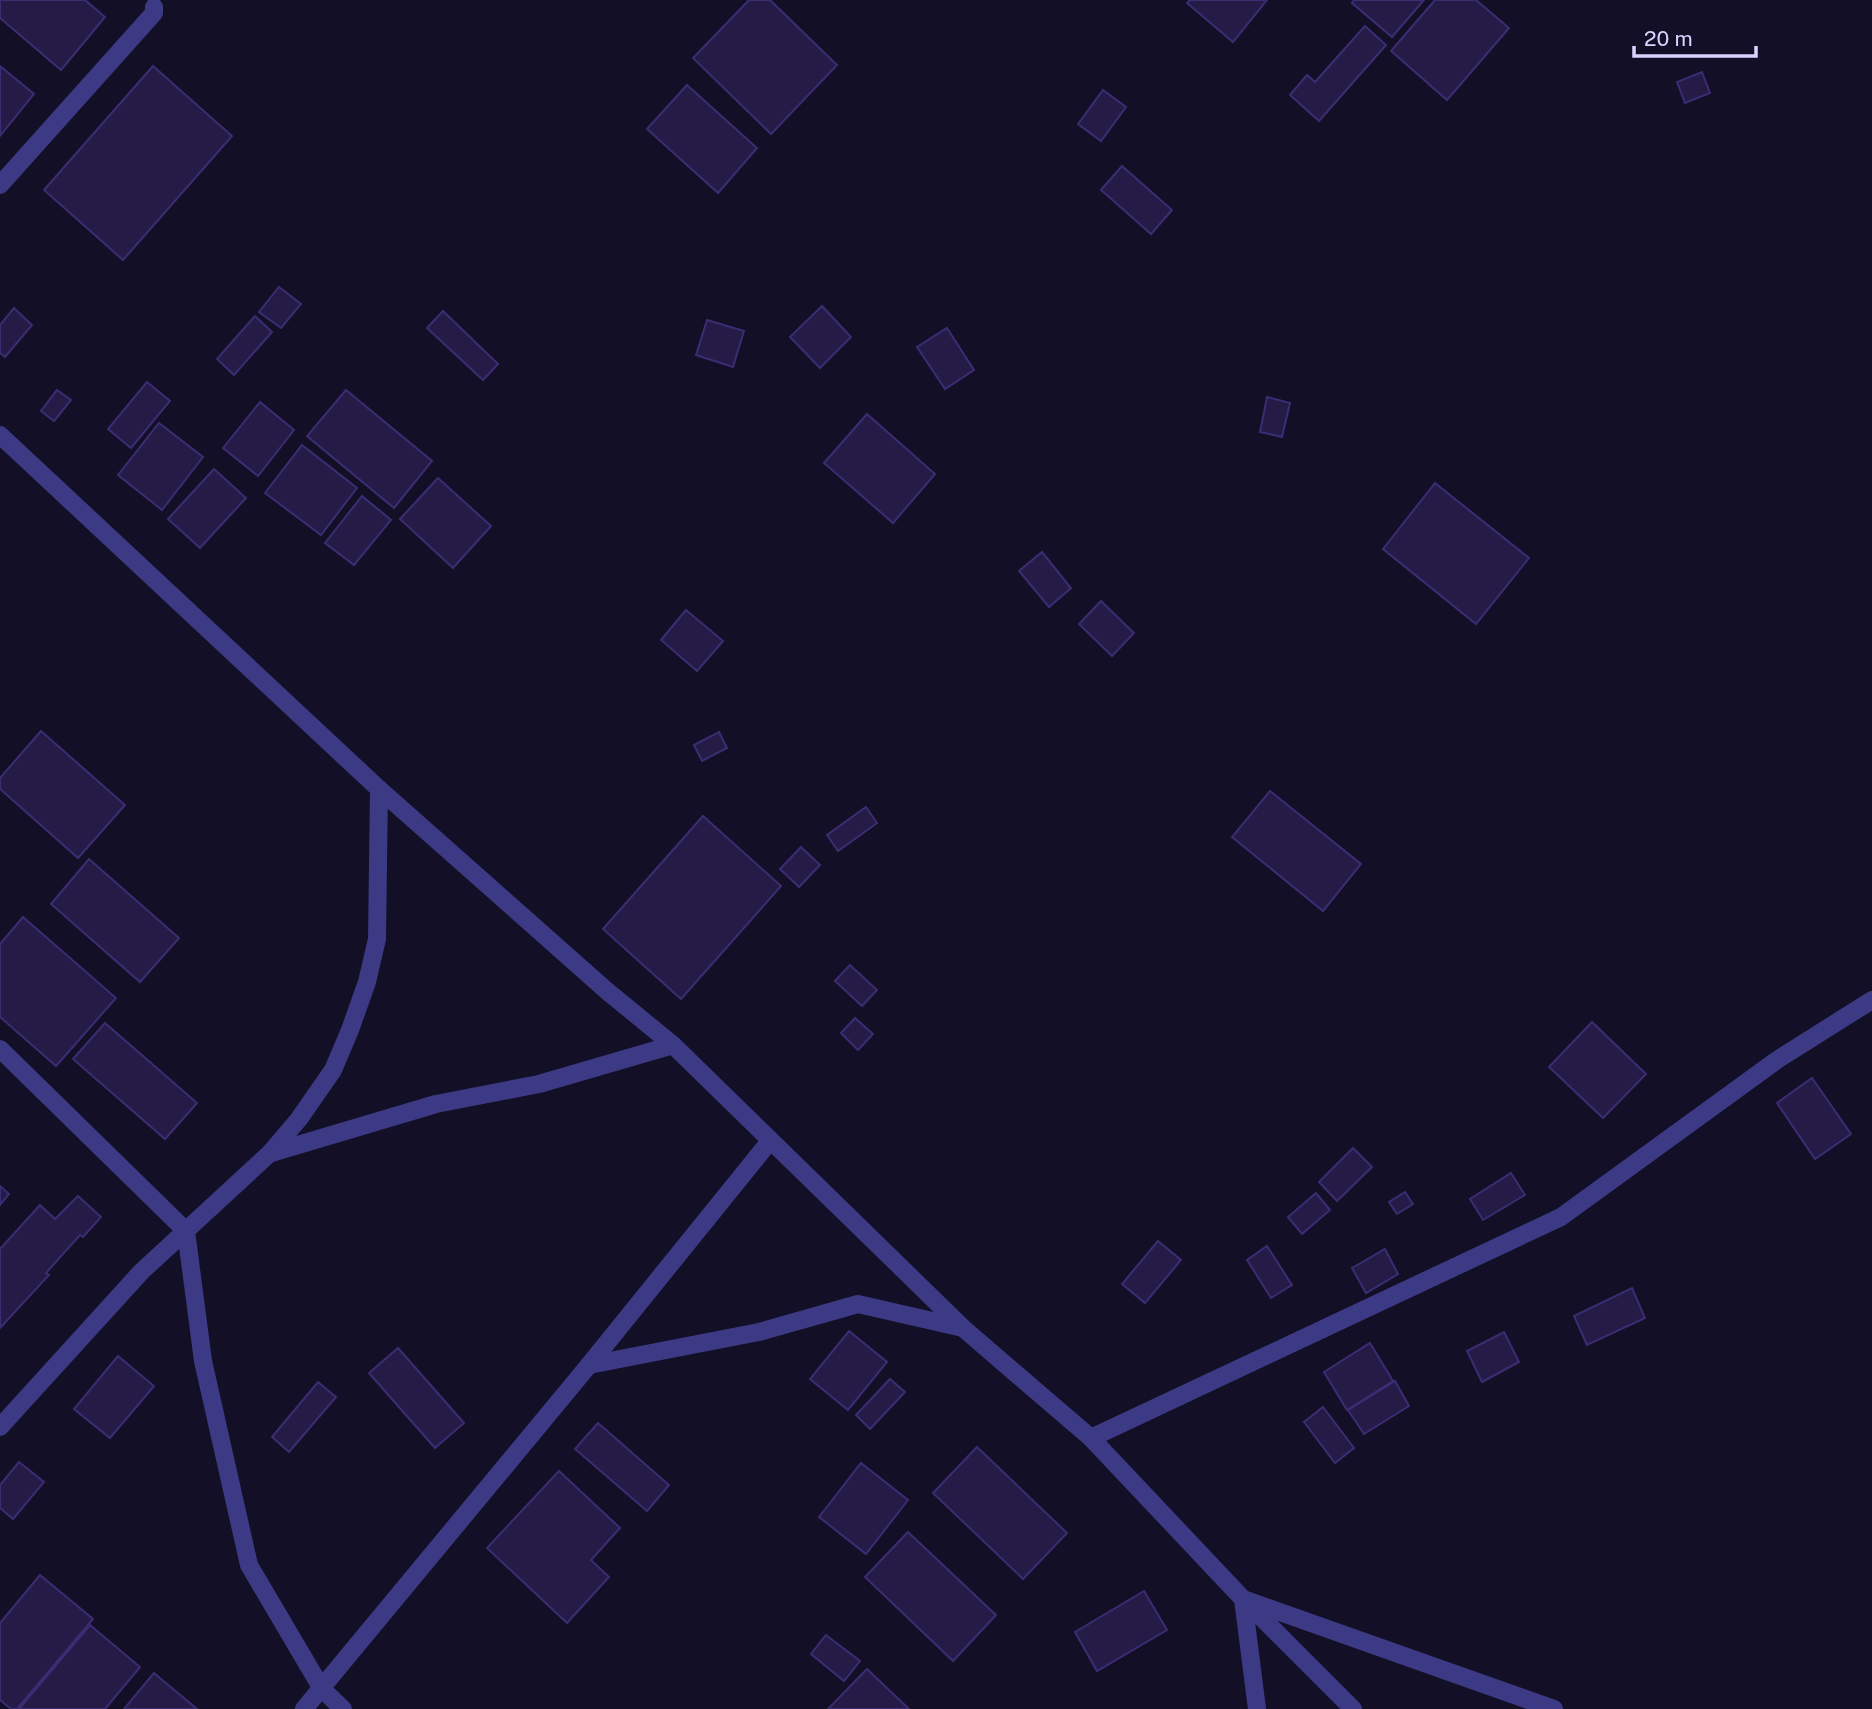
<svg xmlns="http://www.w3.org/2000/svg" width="1872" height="1709" viewBox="0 0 1872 1709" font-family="'Public Sans',sans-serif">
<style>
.building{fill:#241b47;stroke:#3b2d73;stroke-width:2}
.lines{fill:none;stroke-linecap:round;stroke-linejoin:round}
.minor{stroke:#3d3a85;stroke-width:18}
.tertiary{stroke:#3d3a85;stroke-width:18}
</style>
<rect width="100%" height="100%" fill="#130f26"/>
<g class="building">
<path d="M0,0H85L105,17L61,70L0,18Z"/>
<path d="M749,0H770L837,65L771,134L693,58Z"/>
<path d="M1190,0H1267L1233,42L1187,3Z"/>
<path d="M1354,0H1424L1392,37L1352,3Z"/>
<path d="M1435,0H1476L1509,28L1447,100L1391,51Z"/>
<path d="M1365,26L1386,45L1319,121L1290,95L1307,75L1315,82Z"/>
<path d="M0,66L34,94L0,136Z"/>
<path d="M153,66L232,136L123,260L44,190Z"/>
<path d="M1702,72L1710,93L1685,103L1677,82Z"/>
<path d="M687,85L757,148L718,193L647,129Z"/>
<path d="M1103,90L1126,107L1101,141L1078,124Z"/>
<path d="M1122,166L1172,210L1151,234L1101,190Z"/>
<path d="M279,287L301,304L281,328L259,312Z"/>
<path d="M822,306L851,337L820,368L790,337Z"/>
<path d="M14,308L32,325L5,357L0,353V325Z"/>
<path d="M443,311L498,364L483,380L427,328Z"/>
<path d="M255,316L272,332L234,375L217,359Z"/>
<path d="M707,320L744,331L733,367L696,355Z"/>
<path d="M947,328L974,370L945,389L917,347Z"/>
<path d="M147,382L170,401L131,448L108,429Z"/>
<path d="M57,390L71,400L54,421L41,411Z"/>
<path d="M346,390L432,461L394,508L307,436Z"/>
<path d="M1267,397L1290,403L1282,437L1260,432Z"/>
<path d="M260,402L294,430L258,476L223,448Z"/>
<path d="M867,414L935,474L893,523L824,463Z"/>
<path d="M159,423L203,457L162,510L118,475Z"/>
<path d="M302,445L357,488L321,535L265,493Z"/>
<path d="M214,469L246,498L200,548L168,519Z"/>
<path d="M438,478L491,526L453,568L400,519Z"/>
<path d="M1435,483L1529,558L1476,624L1383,549Z"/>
<path d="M362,496L391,520L354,565L325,543Z"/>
<path d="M1042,552L1071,588L1049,607L1019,571Z"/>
<path d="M1101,601L1134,633L1112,656L1079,624Z"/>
<path d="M686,610L723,641L697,671L661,640Z"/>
<path d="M41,731L125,805L78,858L0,789V778Z"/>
<path d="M719,732L727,748L702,761L694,745Z"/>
<path d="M1270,791L1361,864L1323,911L1232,837Z"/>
<path d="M866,807L877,823L838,851L827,835Z"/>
<path d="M703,816L781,886L681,999L603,929Z"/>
<path d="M801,847L820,865L799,887L780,869Z"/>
<path d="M89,859L179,938L140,982L51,904Z"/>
<path d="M23,917L116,998L56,1066L0,1017V944Z"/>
<path d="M850,965L877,990L862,1006L835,981Z"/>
<path d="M855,1018L873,1034L858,1050L841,1033Z"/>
<path d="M1592,1022L1646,1074L1603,1118L1549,1067Z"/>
<path d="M105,1023L197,1103L165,1139L73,1059Z"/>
<path d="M1812,1078L1851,1134L1815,1159L1777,1103Z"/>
<path d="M1353,1148L1372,1167L1337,1201L1319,1182Z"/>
<path d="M1511,1173L1525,1195L1483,1220L1470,1199Z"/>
<path d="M0,1186L9,1194L0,1205Z"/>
<path d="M1405,1192L1413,1204L1397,1214L1389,1202Z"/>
<path d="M1316,1193L1330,1210L1302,1234L1288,1217Z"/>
<path d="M78,1196L101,1217L83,1237L80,1235L46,1273L49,1275L0,1328V1249L40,1205L55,1219Z"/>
<path d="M1158,1241L1181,1260L1145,1303L1122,1284Z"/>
<path d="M1267,1246L1292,1285L1271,1298L1247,1260Z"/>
<path d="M1385,1249L1398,1274L1366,1293L1352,1268Z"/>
<path d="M1632,1288L1645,1318L1587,1345L1574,1316Z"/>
<path d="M849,1331L887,1362L848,1410L810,1379Z"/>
<path d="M1504,1332L1519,1362L1482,1382L1467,1351Z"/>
<path d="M1370,1343L1393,1381L1347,1410L1324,1372Z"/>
<path d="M398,1348L464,1423L435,1448L369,1373Z"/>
<path d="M118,1356L154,1386L110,1438L74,1409Z"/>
<path d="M890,1379L905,1392L870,1429L856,1415Z"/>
<path d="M1395,1381L1409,1406L1364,1434L1348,1410Z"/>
<path d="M318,1382L336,1397L289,1452L272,1437Z"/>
<path d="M1323,1407L1354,1448L1335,1463L1304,1422Z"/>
<path d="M598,1423L669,1485L647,1511L575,1449Z"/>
<path d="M977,1447L1067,1533L1023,1579L933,1493Z"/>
<path d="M19,1462L44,1482L13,1519L0,1508V1485Z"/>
<path d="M861,1463L908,1500L866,1554L819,1517Z"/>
<path d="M559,1471L620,1528L591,1560L609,1577L567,1623L487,1548Z"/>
<path d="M908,1532L996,1615L953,1661L865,1577Z"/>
<path d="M40,1575L93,1619L17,1709H11L0,1700V1623Z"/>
<path d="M1144,1591L1167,1630L1097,1671L1075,1632Z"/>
<path d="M90,1625L140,1667L105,1709H19Z"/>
<path d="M826,1635L860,1661L844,1681L811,1654Z"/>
<path d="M867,1669L909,1709H828Z"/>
<path d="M154,1673L197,1709H124Z"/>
</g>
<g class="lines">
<g class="minor">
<path d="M0,185L154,13V7"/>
<path d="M0,1049L186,1231L203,1361L249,1565L322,1689L343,1709"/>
<path d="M271,1153L436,1104L539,1084L673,1045"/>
<path d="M589,1365L759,1332L858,1304L963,1328"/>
<path d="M0,1427L142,1271L270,1153L299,1119L333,1070L350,1030L367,982L377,939L379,789"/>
<path d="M1091,1438L1561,1217L1777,1060L1872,1000"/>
<path d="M304,1709L589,1365L770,1141"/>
<path d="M1257,1709L1243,1599L1554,1709"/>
</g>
<path class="tertiary" d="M0,435L379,789L607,991L673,1045L963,1328L1091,1438L1243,1599L1353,1709"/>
</g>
<path d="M1634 46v10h122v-10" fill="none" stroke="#d9d4ff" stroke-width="3.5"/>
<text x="1644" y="46" font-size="21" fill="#d9d4ff" stroke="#130f26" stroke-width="5" paint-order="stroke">20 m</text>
</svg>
